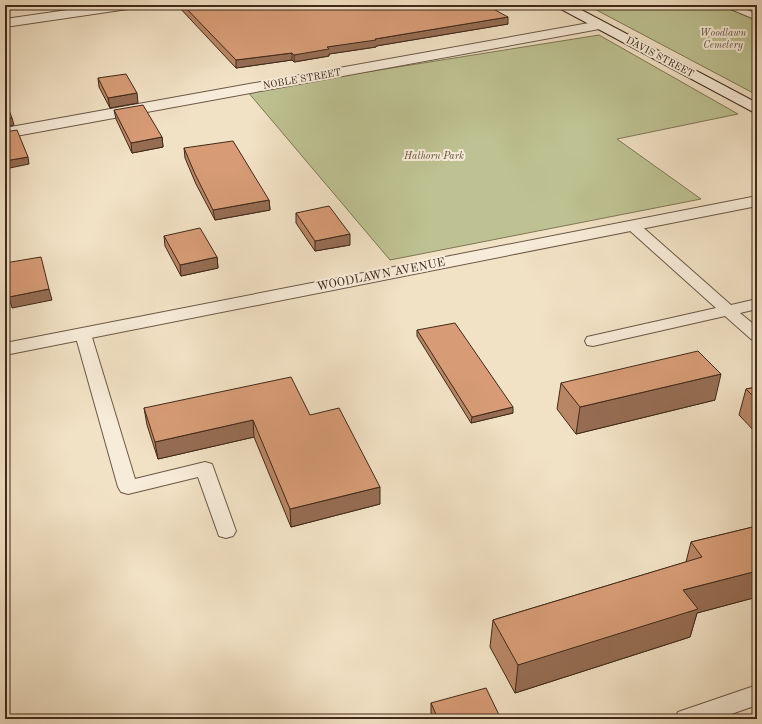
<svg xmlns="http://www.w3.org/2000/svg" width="762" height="724" viewBox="0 0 762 724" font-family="'Old Standard TT',serif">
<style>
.green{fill:#bec292;stroke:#7f7656}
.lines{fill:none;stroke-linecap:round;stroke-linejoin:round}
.lane-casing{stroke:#6c5746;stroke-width:2}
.street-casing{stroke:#6c5746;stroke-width:2}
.secondary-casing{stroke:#40291b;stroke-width:2}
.lane{fill:#f7ecd9;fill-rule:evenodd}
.street{fill:#f7ecd9;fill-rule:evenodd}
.secondary{fill:#f7ecd9;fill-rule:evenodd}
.wall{fill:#b98665;stroke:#40291b}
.shaded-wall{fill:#966d53;stroke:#40291b}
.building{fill:#d79c76;stroke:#40291b}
.labels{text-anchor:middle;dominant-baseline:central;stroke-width:4;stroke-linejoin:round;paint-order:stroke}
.far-park-label{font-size:10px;font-style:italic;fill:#604f39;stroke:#f7ecd9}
.far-street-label{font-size:10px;fill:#40291b;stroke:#f7ecd9}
.street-label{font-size:12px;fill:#40291b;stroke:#f7ecd9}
</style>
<rect width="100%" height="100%" fill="#f2e2c5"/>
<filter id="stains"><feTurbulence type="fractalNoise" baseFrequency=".005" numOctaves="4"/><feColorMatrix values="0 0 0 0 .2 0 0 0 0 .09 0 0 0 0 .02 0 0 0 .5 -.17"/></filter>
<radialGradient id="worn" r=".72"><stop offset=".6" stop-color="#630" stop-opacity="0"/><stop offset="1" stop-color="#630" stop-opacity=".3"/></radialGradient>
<g class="green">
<path d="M587,5H757V95Z"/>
<path d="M599,35L738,114L617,139L701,199L390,260L247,91Z"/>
</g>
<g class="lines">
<defs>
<g id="lane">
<path d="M721,5H735L757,14V20Z"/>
<path d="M633,222L638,223L731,305L757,299V309L740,313L757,327V341L751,339L725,316L593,346L587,345L585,341L587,337L716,308L628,229L626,226L628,223Z"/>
<path d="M83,329L89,331L91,334L135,479L205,462L212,464L236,531L233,536L226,538L219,536L198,477L128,494L121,492L118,487L75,334L77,331Z"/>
<path d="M757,685V705L717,719H675L678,712Z"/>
</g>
<g id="street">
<path d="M102,5H134L128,9L5,27V19Z"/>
<path d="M600,21L606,25L605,28L5,138V128Z"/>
<path d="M757,196V206L5,355V343Z"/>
</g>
<path id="secondary" d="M557,5H572L757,103V114L559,8Z"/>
</defs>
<use href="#lane" class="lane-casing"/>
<use href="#street" class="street-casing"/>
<use href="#secondary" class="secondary-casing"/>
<use href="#lane" class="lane"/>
<use href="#street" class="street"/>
<use href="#secondary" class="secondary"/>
</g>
<g class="wall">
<path d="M177,5H486L508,24L376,46V47L329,54V56L294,62L292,60L236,68Z"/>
<path d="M98,78L138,103L110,108L99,87Z"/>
<path d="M114,110L162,137L163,147L132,153L116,119Z"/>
<path d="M184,148L269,200L270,210L215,220L196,184L185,158Z"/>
<path d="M296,213L350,245L315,251L296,223Z"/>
<path d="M164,236L217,257L218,268L181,276L165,246Z"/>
<path d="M417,330L513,413L471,423L417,336Z"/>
<path d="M561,383L715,400L576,434L557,409Z"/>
<path d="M757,387V434L739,415L746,389Z"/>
<path d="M144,408L310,415L380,504L291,527L254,437L158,459L147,425Z"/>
<path d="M757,526V597L697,613L690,637L515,693L490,647L493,620L686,562L691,542Z"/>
<path d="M431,703L501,719H431Z"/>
</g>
<g class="shaded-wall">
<path d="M508,17V24L376,46V47L329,54V56L294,62V55L327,47L375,39Z"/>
<path d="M292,53V60L236,68V60Z"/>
<path d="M137,93L138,103L110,108L108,98Z"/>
<path d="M12,118L14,125L5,127V119Z"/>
<path d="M162,137L163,147L132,153L131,143Z"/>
<path d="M28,157L29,164L5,169V161Z"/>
<path d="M269,200L270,210L215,220L213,210Z"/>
<path d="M350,234V245L315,251V241Z"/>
<path d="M217,257L218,268L181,276L180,265Z"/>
<path d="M49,289L52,300L12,308L9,297Z"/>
<path d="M721,374L715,400L576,434L580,407Z"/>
<path d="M513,407V413L471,423L472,417Z"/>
<path d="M253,420L254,437L158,459L155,442Z"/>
<path d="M380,487V504L291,527L290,509Z"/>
<path d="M757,571V597L697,613L690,637L515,693L518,665L683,590Z"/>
</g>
<g class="building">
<path d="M183,5H486L508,17L375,39L376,40L327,47L329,49L294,55L292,53L236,60Z"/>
<path d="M126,74L137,93L108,98L98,78Z"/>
<path d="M5,100L12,118L5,119Z"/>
<path d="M143,105L162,137L131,143L114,110Z"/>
<path d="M17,130L28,157L5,161V132Z"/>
<path d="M233,141L269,200L213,210L195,174L184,148Z"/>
<path d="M329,206L350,234L315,241L296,213Z"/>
<path d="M200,228L217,257L180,265L164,236Z"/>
<path d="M41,257L49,289L9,297L5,277V263Z"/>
<path d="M455,323L513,407L472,417L417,330Z"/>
<path d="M698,351L721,374L580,407L561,383Z"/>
<path d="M291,377L310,415L339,408L380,487L290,509L253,420L155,442L144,408Z"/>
<path d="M757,387V400L746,389Z"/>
<path d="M757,526V571L683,590L698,609L518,665L493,620L702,557L691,542Z"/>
<path d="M486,688L501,719H438L431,703Z"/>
</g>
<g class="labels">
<g class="far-park-label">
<text x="723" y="33">Woodlawn<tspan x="723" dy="12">Cemetery</tspan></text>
<text x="434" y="156">Hathorn Park</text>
</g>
<g class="far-street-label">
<text transform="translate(660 57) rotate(28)">DAVIS STREET</text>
<text transform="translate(302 79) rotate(-10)">NOBLE STREET</text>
</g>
<g class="street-label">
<text transform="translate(381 275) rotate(-11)">WOODLAWN AVENUE</text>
</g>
</g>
<rect width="762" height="724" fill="none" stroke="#f2e2c5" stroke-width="20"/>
<rect x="6" y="6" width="750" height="712" fill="none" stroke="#40291b" stroke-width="2"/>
<rect x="10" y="10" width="742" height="704" fill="none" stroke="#40291b"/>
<rect width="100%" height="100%" filter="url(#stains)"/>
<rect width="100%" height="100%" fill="url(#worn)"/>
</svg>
